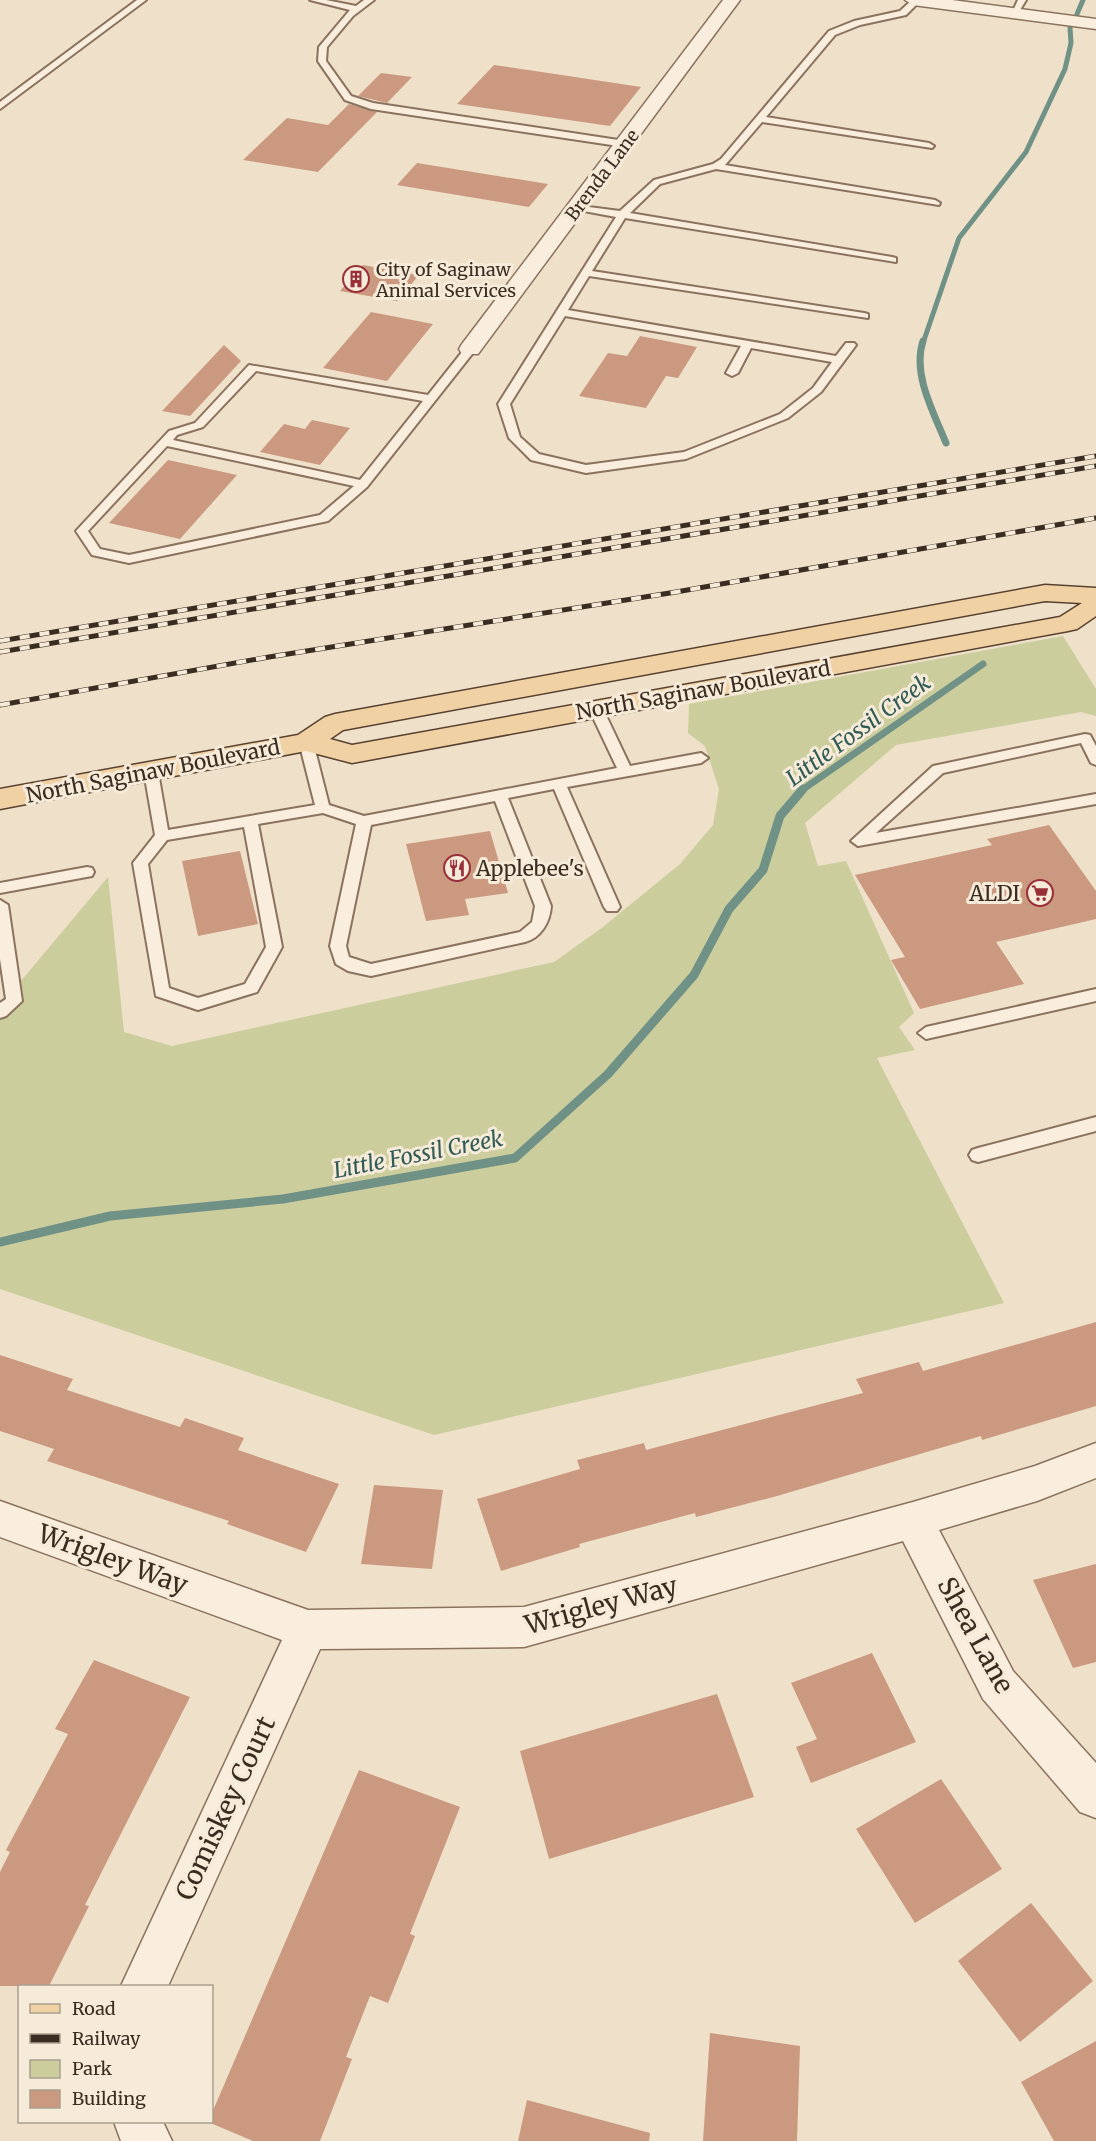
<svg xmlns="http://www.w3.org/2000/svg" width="1096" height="2141" viewBox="0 0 1096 2141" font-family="Merriweather,serif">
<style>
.green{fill:#cbcd9d}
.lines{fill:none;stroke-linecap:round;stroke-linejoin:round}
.stream-far2{stroke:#709186;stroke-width:5}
.stream-far1{stroke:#709186;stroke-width:7}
.stream{stroke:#709186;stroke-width:9}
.building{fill:#cb9980}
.service-casing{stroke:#8b725e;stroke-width:4}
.minor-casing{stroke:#8b725e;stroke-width:3}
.primary-casing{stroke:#594131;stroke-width:3}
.service{fill:#f9eedd;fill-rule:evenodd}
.minor{fill:#f9eedd;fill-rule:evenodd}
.primary{fill:#f0d1a3;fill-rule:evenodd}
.rail-casing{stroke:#3b2c21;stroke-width:5}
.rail{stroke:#f6ebd9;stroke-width:4;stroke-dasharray:10;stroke-linecap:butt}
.labels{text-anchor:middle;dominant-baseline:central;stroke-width:6;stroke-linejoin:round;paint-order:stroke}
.far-street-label{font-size:18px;fill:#3b2c21;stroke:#f6ebd9}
.far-poi-label{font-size:18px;fill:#3b2c21;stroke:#f6ebd9;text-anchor:start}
.street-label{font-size:21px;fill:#3b2c21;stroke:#f6ebd9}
.poi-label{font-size:21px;fill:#3b2c21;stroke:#f6ebd9;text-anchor:start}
.water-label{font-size:22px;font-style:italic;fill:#315b55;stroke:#f6ebd9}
.near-street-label{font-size:26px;fill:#3b2c21;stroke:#f6ebd9}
</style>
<rect width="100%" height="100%" fill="#eee0c9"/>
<path class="green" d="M1063,636L1096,689V716L1081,712L896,745L805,823L818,866L846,861L914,1013L899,1027L915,1050L877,1058L1004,1303L434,1435L0,1289V1006L108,877L124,1032L172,1046L554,962L603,927L680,864L713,825L719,789L705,746L688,733L689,704Z"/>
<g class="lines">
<g class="stream-far2">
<path d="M1077,14L1083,0"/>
<path d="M923,343L959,238L1026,152L1065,69L1071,43L1070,28"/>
</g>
<g class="stream-far1">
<path d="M923,341C912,374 934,413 946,443"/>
<path d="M802,790L983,664"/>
</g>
<path class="stream" d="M0,1242L110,1216L283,1199L515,1158L608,1074L694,975L729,909L763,870L780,816L803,789"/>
</g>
<g class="building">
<path d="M494,65L555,74L641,87L610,126L457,104Z"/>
<path d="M381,73L412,77L387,103L358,96Z"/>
<path d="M349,104L377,112L318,172L243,160L287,118L328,125Z"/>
<path d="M417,163L548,184L529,207L397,185Z"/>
<path d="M363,265L419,275L397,301L340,291Z"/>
<path d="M371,312L433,324L387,381L323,368Z"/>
<path d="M640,336L697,347L678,378L666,376L646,408L579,396L608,353L627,356Z"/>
<path d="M224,345L241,361L190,416L162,411Z"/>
<path d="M312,420L350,428L320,465L260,452L284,424L305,429Z"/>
<path d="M168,460L237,475L180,539L109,523Z"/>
<path d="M1049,825L1096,891V919L996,942L1024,984L920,1009L891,960L905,957L855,875L992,845L987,839Z"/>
<path d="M490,831L508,893L465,899L469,915L426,921L406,844Z"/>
<path d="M240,851L258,924L198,936L182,861Z"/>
<path d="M1096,1322V1406L982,1440L981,1436L777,1496L696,1517L695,1513L579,1544L580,1547L501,1571L477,1499L580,1469L577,1460L644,1443L646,1450L863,1393L856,1379L919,1362L923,1371Z"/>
<path d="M0,1355L73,1379L67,1390L180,1427L185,1418L244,1438L238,1450L339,1484L306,1552L227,1524L229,1521L47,1461L54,1449L0,1431Z"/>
<path d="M374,1485L443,1490L432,1569L361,1564Z"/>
<path d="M1096,1564V1662L1073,1668L1033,1580Z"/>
<path d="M872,1653L916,1742L811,1783L796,1747L817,1739L791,1683Z"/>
<path d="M94,1660L190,1697L85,1905L89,1906L49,1986H0V1872L10,1852L6,1850L68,1734L55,1729Z"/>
<path d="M717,1694L754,1797L549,1859L520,1751Z"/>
<path d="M359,1770L460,1807L410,1934L415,1936L388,2003L370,1996L346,2057L352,2059L320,2141H253L208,2122L212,2121V2113Z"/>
<path d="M941,1779L1002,1869L915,1923L856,1829Z"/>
<path d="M1031,1903L1093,1981L1020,2042L958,1961Z"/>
<path d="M710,2033L800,2046L797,2141H703Z"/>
<path d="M1096,2041V2141H1054L1021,2082Z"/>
<path d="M527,2100L650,2133L649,2141H518Z"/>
</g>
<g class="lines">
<defs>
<g id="service">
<path d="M137,0H146L0,109V102Z"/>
<path d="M310,0H326L356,6L364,0H374L353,16L327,47L326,61L351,96L373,103L625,141L630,144L625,147L371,109L345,100L318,61L319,47L350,10Z"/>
<path d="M912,0L920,1L906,15L860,25L835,35L766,117L929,143L934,146L932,148L762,122L725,165L935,200L940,203L939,205L716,169L660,184L630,213L892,257L896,258V262L625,218L592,271L864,313L868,314V318L589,276L568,310L836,356L846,343H854L856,345L821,392L788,418L686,459L586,473L531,460L509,438L498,404L616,217L573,209V205L620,211L654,180L713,164L721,159L829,31L854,21L900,11ZM565,316L741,346L726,373L732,376L738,373L751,348L832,362L813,388L780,414L684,452L586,465L539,454L520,437L510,404Z"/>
<path d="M1018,0H1026L1017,15H1011Z"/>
<path d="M466,347L476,349L367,487L328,521L129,563L92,555L76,531L169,431L195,423L249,365L428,395ZM256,371L423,401L360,480L173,440L177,435L203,427ZM167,446L354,486L320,515L129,555L100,549L88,531Z"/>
<path d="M596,705L603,709L630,766L701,753L708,758L701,763L567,787L620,907L617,911H607L604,907L554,789L508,798L551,906C550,922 541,938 525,942L371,976L348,971L336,964L330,946L356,824L323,813L258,824L282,947L257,992L198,1010L156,996L133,863L155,835L144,772L146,769L151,767L158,772L168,830L315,805L299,742L306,738L313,742L329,805L364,816L617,768L589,709ZM495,801L535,906L532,922L520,932L371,964L349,957L346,946L371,825ZM244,827L266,947L245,984L198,998L169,988L148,864L167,840Z"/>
<path d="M1085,734L1090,735L1096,746V765L1091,763L1081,743L943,773L876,833L1096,794V804L858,846L851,841L933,766Z"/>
<path d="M87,867L92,868L94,872L92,876L0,893V883Z"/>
<path d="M0,900L8,905L22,1001L6,1016L0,1018V1003L6,999L0,959Z"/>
<path d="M1096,989V1001L926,1039L918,1033L926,1027Z"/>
<path d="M1096,1117V1131L978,1162L972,1160L969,1155L972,1150L978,1148Z"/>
</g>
<g id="minor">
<path d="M723,0H740L478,354H462L459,349L462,344Z"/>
<path d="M905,0H952L1096,19V29L913,5Z"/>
<path d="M1096,1443V1478L1037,1501L939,1530L1013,1671L1096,1763V1818L1080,1812L983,1699L903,1541L524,1647L320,1649L168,1986H121L282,1640L0,1537V1501L308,1610L524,1607L913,1502L1035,1466Z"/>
<path d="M114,2122H163L172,2141H121Z"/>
</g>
<path id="primary" d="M1045,585L1096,588V616L1077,629L1068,631L352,763L306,751L0,809V789L298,735L325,717L335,714ZM1045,601L1082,603L1060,617L352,745L330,739L343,730Z"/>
</defs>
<use href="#service" class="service-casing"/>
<use href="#minor" class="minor-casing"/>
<use href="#primary" class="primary-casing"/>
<use href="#service" class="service"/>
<use href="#minor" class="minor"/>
<use href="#primary" class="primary"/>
<defs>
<g id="rail">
<path d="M0,641L1096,456"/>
<path d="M0,652L1096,466"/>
<path d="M0,705L269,657L676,592L1096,518"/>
</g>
</defs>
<use href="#rail" class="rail-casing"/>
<use href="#rail" class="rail"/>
</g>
<defs>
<symbol id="building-ring" viewBox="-11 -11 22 22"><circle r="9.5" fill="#f6ebd9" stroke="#992f38" stroke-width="1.5"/><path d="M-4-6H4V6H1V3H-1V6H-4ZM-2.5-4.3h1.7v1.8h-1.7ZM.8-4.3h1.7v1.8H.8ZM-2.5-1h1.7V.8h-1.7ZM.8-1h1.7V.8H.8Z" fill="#992f38"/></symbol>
<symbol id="restaurant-ring" viewBox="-11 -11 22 22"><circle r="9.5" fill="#f6ebd9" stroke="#992f38" stroke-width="1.5"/><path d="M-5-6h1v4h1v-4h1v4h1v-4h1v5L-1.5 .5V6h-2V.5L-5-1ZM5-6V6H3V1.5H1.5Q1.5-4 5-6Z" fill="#992f38"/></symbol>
<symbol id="supermarket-ring" viewBox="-11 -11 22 22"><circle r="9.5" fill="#f6ebd9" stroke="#992f38" stroke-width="1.5"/><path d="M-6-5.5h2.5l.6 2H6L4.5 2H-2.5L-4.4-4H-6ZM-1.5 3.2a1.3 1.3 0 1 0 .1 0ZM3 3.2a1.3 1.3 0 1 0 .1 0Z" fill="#992f38"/></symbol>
</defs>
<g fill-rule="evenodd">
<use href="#building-ring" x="341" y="264" width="30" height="30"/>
<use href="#restaurant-ring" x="442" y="853" width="30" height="30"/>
<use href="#supermarket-ring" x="1025" y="878" width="30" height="30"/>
</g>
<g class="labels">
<g class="far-street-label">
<text transform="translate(602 175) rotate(-53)">Brenda Lane</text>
</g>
<g class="far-poi-label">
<text x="376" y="269">City of Saginaw<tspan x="376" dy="21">Animal Services</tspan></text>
</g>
<g class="street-label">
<text transform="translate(703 690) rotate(-10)">North Saginaw Boulevard</text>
<text transform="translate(153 771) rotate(-11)">North Saginaw Boulevard</text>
</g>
<g class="poi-label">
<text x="476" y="868">Applebee's</text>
<text x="1020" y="893" text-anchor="end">ALDI</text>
</g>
<g class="water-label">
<text transform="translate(858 730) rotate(-36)">Little Fossil Creek</text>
<text transform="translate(418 1154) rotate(-11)">Little Fossil Creek</text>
</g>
<g class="near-street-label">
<text transform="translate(113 1559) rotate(20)">Wrigley Way</text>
<text transform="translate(601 1605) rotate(-15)">Wrigley Way</text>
<text transform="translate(976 1635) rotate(61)">Shea Lane</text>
<text transform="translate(225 1808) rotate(-65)">Comiskey Court</text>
</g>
</g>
<rect x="18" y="1985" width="195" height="138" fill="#f6ebd9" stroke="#ab9f8f" stroke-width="1.5"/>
<rect x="30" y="2004" width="30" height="9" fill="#f0d1a3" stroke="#ab9f8f" stroke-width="1.5"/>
<text x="72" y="2015" font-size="18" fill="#3b2c21">Road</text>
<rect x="30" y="2034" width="30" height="9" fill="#3b2c21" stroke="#ab9f8f" stroke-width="1.5"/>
<text x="72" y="2045" font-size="18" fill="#3b2c21">Railway</text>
<rect x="30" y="2060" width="30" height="18" fill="#cbcd9d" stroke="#ab9f8f" stroke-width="1.5"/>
<text x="72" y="2075" font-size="18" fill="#3b2c21">Park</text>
<rect x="30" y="2090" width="30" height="18" fill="#cb9980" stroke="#ab9f8f" stroke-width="1.5"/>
<text x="72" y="2105" font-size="18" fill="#3b2c21">Building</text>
</svg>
